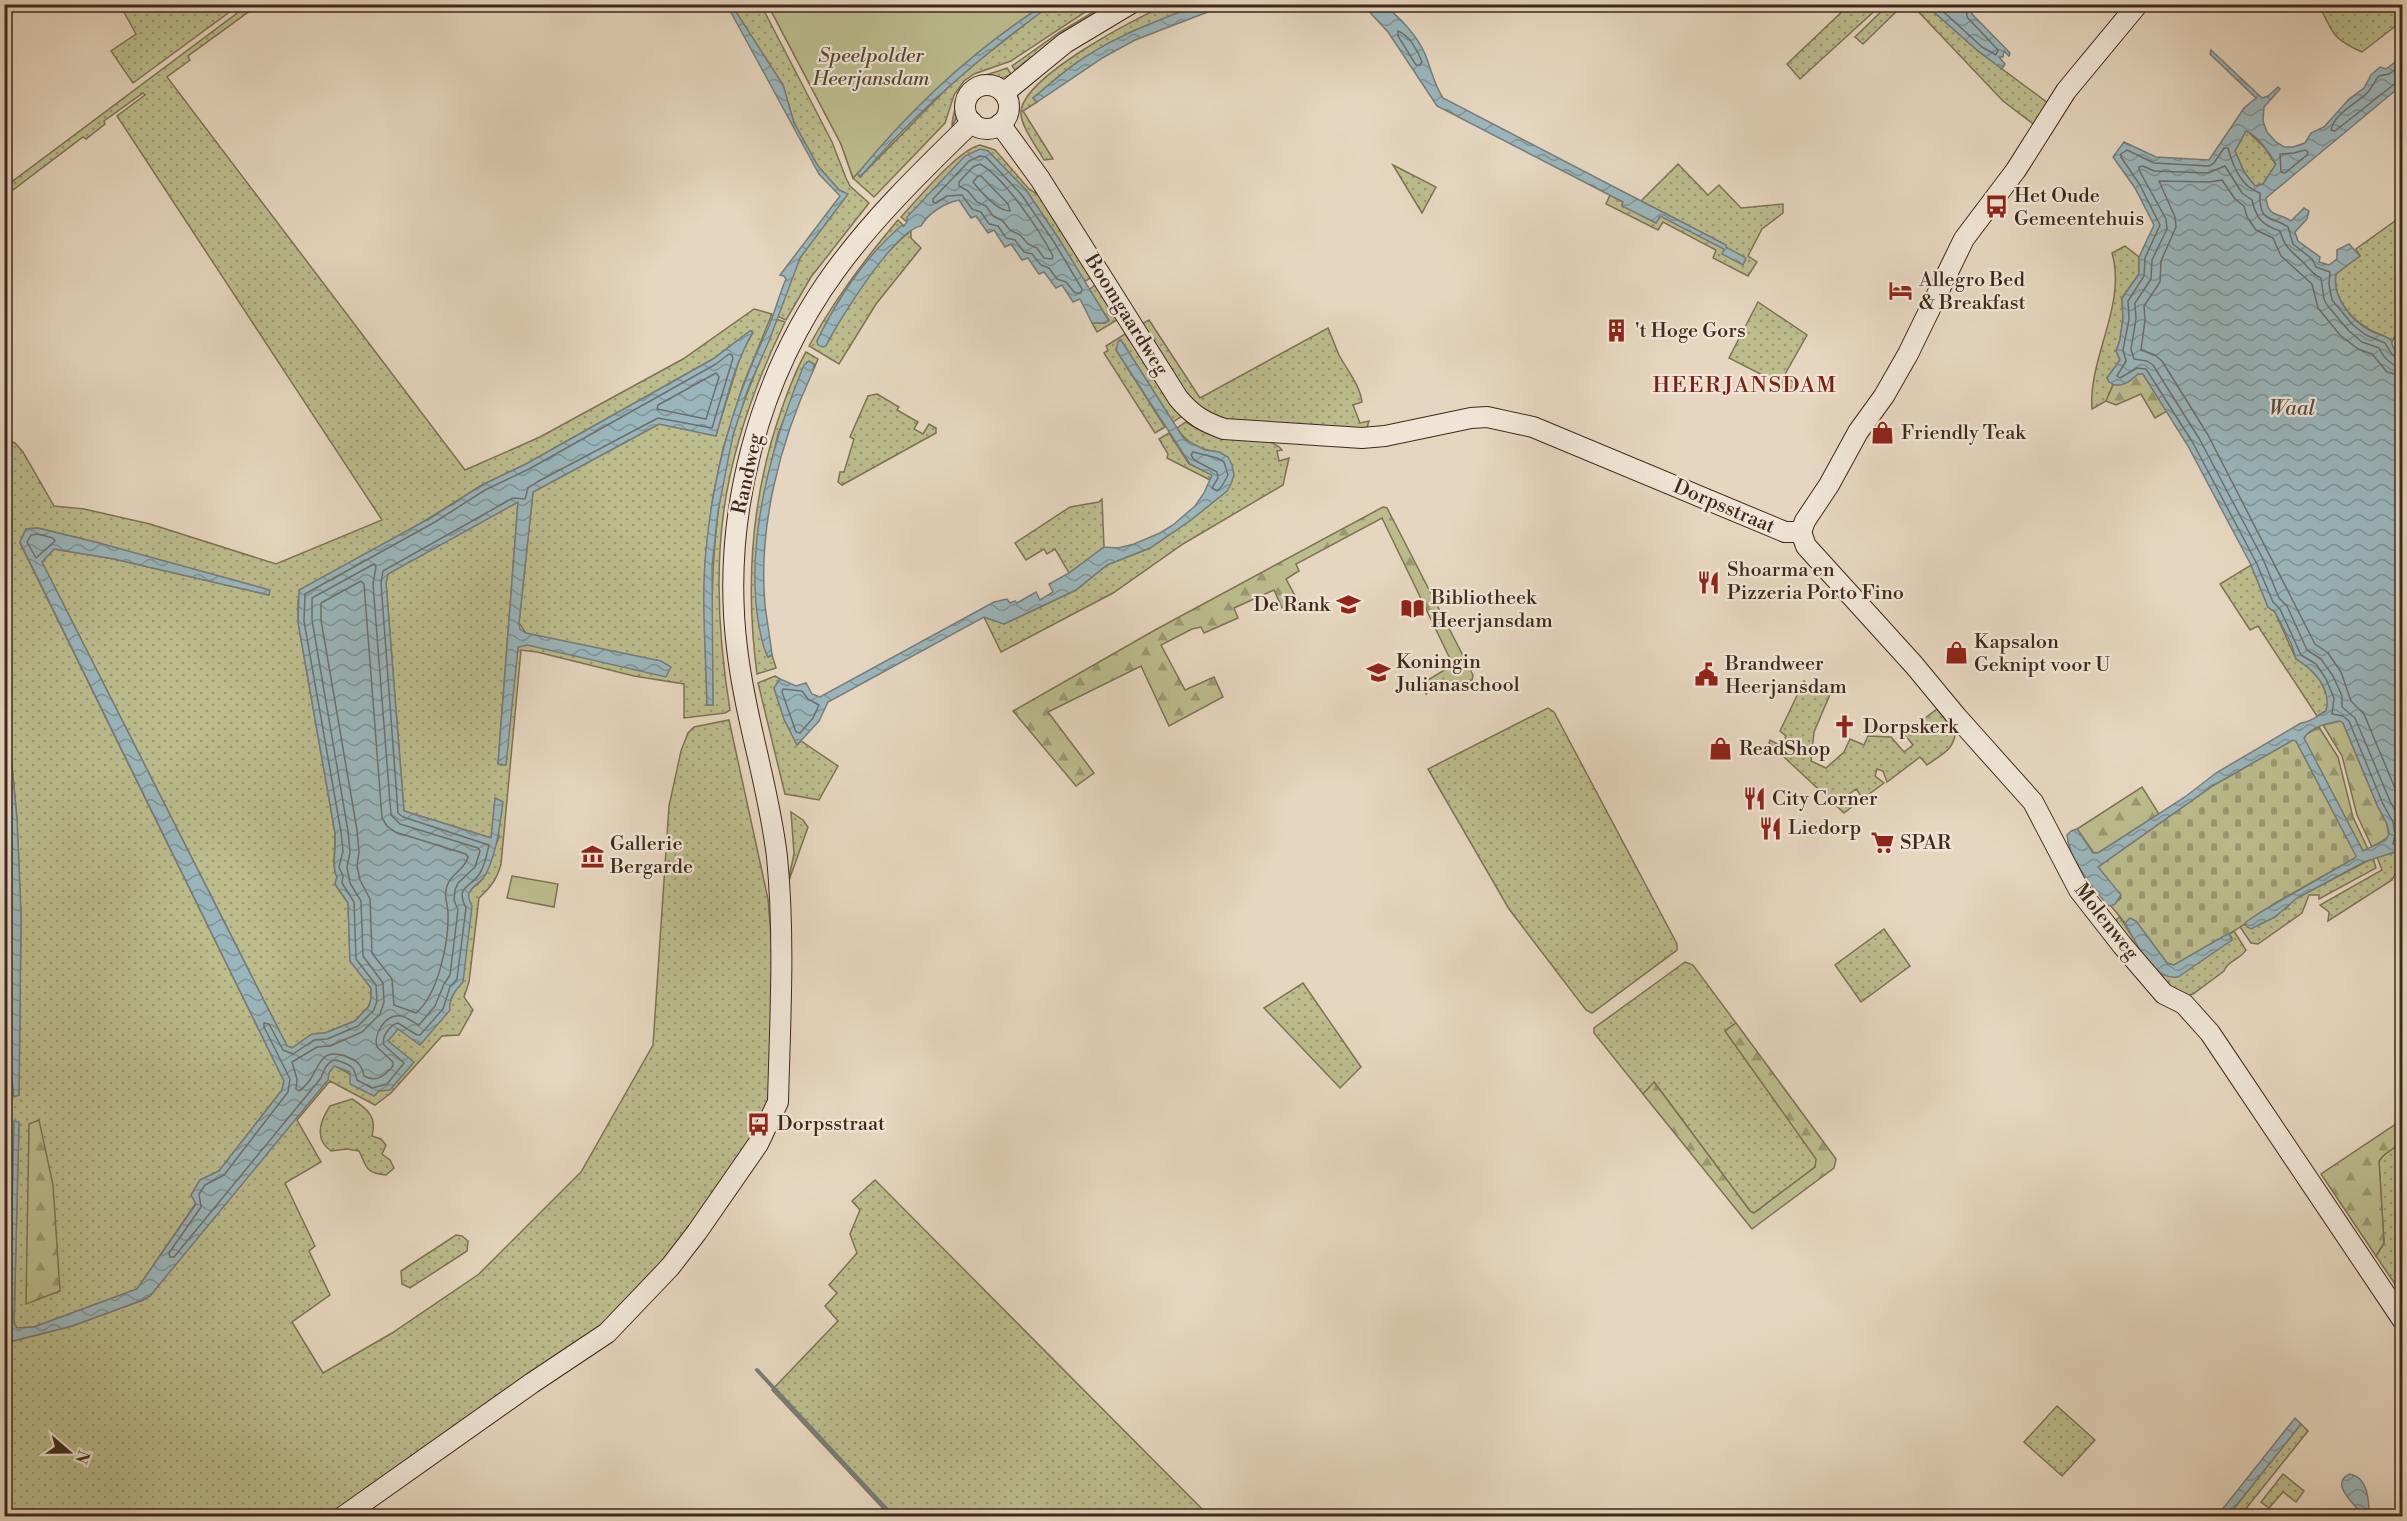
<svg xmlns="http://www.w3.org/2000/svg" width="2407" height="1521" viewBox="0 0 2407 1521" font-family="'Libre Bodoni',serif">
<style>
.grass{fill:url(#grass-dots);stroke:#7e7254;stroke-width:1.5;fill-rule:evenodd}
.forest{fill:url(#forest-firs);stroke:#7e7254;stroke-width:1.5}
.cemetery{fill:url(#cemetery-stones);stroke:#7e7254;stroke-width:1.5}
.park{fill:#bcbc8d;stroke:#7e7254;stroke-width:1.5}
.water{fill:url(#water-waves);stroke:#767d7c;stroke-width:1.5;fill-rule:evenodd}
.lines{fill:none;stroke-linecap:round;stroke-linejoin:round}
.shore{stroke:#6d6f6c;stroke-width:1.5}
.stream{stroke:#767d7c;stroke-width:4}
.secondary-casing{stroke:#40281c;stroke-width:22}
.secondary{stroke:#efe4d5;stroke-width:20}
.labels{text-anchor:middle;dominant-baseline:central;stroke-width:4.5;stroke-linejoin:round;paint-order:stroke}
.park-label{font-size:20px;font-style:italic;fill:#594633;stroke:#efe4d5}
.poi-label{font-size:20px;fill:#40281c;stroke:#efe4d5;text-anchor:start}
.street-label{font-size:20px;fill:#40281c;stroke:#efe4d5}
.water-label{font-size:21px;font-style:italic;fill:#564c44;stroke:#efe4d5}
.quarter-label{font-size:22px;letter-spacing:1.5px;fill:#7a1f14;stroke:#efe4d5}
</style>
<defs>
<pattern id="grass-dots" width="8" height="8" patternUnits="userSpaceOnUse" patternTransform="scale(1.5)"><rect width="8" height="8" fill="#bcbc8d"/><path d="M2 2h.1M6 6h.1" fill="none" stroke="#9a9972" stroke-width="1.8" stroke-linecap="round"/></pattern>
<pattern id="forest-firs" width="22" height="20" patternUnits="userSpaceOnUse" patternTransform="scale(1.5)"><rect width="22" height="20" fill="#bcbc8d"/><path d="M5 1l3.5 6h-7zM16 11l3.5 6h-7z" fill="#9a9972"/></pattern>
<pattern id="cemetery-stones" width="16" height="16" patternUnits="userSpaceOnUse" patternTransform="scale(1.5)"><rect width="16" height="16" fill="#bcbc8d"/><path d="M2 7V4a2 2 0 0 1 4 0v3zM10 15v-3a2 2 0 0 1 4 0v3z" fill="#9a9972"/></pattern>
<pattern id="water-waves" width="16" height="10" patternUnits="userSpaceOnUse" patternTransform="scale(1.5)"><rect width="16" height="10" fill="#9ab6bc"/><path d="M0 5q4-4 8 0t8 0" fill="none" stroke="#7f9498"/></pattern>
</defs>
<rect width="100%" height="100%" fill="#e6d6bf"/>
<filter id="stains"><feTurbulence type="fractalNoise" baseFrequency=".00333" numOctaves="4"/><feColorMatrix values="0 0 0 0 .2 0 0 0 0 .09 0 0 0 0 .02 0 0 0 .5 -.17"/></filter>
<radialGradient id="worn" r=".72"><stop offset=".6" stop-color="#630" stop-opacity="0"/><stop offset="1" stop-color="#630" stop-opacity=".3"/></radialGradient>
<g class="grass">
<path d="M1051,4L1096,5L1011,61L974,74L964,81L954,95L945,123L874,197L853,178L841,144L768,5H1041L1036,10C969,54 909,111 858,173L860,177L959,76Z"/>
<path d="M120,5H239L133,83L111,51L136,34Z"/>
<path d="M248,5H258L188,56L190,60L167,77L465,470L540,437L683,359L754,309L772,314L743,385L723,449L713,496L706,551L704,593L707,705H713C711,613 709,524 733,435C744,395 763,358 776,319L785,322C719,457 706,562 730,710L725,713L684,718V684L634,676L537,652L521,650L501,864C497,879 491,887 479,898L469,982L464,997L473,1010L459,1035L442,1036L391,1093L375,1105L330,1081L297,1120L321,1162L285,1183L315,1246L309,1251L330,1295L292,1322L323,1373L392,1333L479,1274L581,1172L653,1045L669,806L681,751L688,733L694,727L729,720L768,899L775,984L771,1090L764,1115L755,1138L680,1244L589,1339L332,1516H5L4,1347H7L12,1165L5,1162L8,1136L5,1131L4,1101L12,1095H19L21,916L17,819L10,746H4L5,440L15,443L23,452L54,506L84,509L150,524L276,564L382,520L117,116L145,95L143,93L104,121L105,124L86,139L83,137L5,196V187ZM750,331H752V334L742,351L716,435L659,424L533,492L519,623L526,633L527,645L518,647L505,765L498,764L518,502L388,573L386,583L404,811L491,838L495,799L499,837L481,881L468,892L456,989L449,1004V1010L398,1028L388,1041L413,1062L379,1091L334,1065L150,1296L143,1300L72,1326L10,1342L19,1122L14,1324L17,1328L34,1327L137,1289L196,1203L191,1195L200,1180L219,1171L282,1090L284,1081L20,543L26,529L38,528L99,543L269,595L114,559L54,549L42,562L287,1046L292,1048L312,1034L325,1033L355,1021L369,1006L371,999V988L350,961L348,903L335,884L337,877C331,866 336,848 335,833L298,622V600L482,485L526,464L713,359Z"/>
<path d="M731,5H761L832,142L846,178L850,186L869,203L811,277L786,320L777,316L800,258L847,194L839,190L818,166L794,123L783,85Z"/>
<path d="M1105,5H1116L1026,61L1015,70L1012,66L1060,32Z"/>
<path d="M1167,5H1200L1133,31L1107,44L1071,67L1033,98L1037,102L1023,111L1053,159L1044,160C1037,147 1019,124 1021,111C1025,76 1135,18 1167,5Z"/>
<path d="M1849,5H1881L1800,79L1787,64Z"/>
<path d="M1888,5H1903L1863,44L1855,37Z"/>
<path d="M1912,5H1926L1978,51L2048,103L2036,126L2003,101Z"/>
<path d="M2319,5H2402V21L2362,52C2332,39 2333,33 2319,5Z"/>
<path d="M1007,68L1011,74C996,84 976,74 965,91C957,102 960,115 952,126C952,118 954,112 957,104C966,74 982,78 1007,68Z"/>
<path d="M2246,130L2265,148L2276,165L2263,184L2255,186L2244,172L2235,151Z"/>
<path d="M980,145L995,150L1029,189L1045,199L1092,277L1084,282L1059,239L1026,190L988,151L907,222L901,217C918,199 958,150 980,145Z"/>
<path d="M1678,164L1708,195L1719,185L1741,208L1783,204V213L1762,229L1748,256L1757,262L1748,276L1713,258L1716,250L1663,222L1658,230L1606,204L1610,195L1623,202L1622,205L1656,223L1660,215L1724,249L1726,245L1641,201Z"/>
<path d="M1393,165L1436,187L1422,213Z"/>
<path d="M2402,216V322L2392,342C2385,334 2376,334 2367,328C2348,316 2332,296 2336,273L2360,256L2356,249Z"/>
<path d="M898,220L904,226C867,253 837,299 817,341L826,345C845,308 878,256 911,231V238L921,248L876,304L839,364L809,346C834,300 864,260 898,220Z"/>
<path d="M2125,246L2139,257V274L2122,298L2123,318L2120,340L2116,351L2120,360L2107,378L2113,385L2106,401L2092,409C2088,358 2127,305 2112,253Z"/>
<path d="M1095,285L1119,315L1116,318L1117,320L1097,332L1092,323H1105L1109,320L1089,290Z"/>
<path d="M1758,302L1807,335L1784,376L1796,384L1790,393L1774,381L1729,358Z"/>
<path d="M1149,320L1200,398L1328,328C1332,337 1335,346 1339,355C1347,370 1360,385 1362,402L1353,405L1360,423L1369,421L1366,431L1226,420L1208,415L1191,403L1140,325Z"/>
<path d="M1125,334L1129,340L1133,338L1185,414L1173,422L1121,340L1116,350L1165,427L1155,433L1104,353L1108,350L1106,346Z"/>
<path d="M806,352L818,359L813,371L814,364L807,362L778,434L761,511L756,589L769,657L772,655L776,668L757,674C745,584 751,497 781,411C788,391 795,371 806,352Z"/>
<path d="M877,394L899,407L897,410L918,422L914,429L923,434L929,424L936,428V433L842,485L838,482L840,472H844L854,439L850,437L868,396Z"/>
<path d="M1186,422C1197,429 1208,435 1222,438C1240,441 1269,434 1282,450L1277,451L1279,461L1289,458L1283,485L1183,544L1113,593L1001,652L984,617L1004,624L1076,590L1107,565L1150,548L1191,520L1226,491L1219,452C1200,450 1187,444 1177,428Z"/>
<path d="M1169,433L1189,464L1213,475L1210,480L1167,458L1168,454L1159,439Z"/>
<path d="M1102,499L1104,547L1069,573L1055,549L1047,554L1044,549L1026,560L1015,543L1070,507L1099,502Z"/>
<path d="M2251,565L2268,607L2275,612L2296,659L2312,668L2321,682L2329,700L2326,711L2317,716L2258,626L2250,630L2220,584Z"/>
<path d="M775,676L780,679L774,688L784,719L797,745L801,741L838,766L819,800L785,794L758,683Z"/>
<path d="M1804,681L1814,692L1821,687L1831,692L1814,732L1811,761L1826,768L1844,752L1850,739L1864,745L1868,736L1891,737L1904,752L1913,745L1904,734L1937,709L1955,732C1956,749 1939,756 1927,765L1920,757L1887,782L1883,771L1877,769L1875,776L1884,783L1861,800L1862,797L1856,789L1848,795L1854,803L1858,802L1844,813L1769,743L1770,740L1781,746L1786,736L1780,731Z"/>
<path d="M1548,708L1554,712L1677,944V950L1592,1013L1586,1010L1509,909L1428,769Z"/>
<path d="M791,812L803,820L808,827L787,886L794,854Z"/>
<path d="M2395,852L2401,863L2392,880L2328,921L2329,912L2320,905L2382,870L2377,857Z"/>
<path d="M2373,858L2376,868L2319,899V895H2309L2302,913L2258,944L2251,943L2240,927L2246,922L2245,925L2286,909L2291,902L2297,898Z"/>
<path d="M2120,917L2143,954L2160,973L2232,938L2229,934L2234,931L2246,950C2241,959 2227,961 2224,971L2193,994L2183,997L2158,980L2116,927L2117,919Z"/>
<path d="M1884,929L1910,966L1861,1002L1835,965Z"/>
<path d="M1685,962L1693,965L1736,1023L1725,1031L1817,1159L1815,1167L1754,1213L1750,1211L1655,1083L1643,1094L1594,1033V1028Z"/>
<path d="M1303,983L1361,1067L1340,1088L1264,1008Z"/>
<path d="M352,1099C368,1109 377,1117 372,1136L381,1139L386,1145L382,1154L390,1160L394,1168L386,1175C365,1173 367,1167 359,1151L347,1149L331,1151C314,1139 320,1121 330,1106Z"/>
<path d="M2402,1142V1292L2401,1293L2376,1256L2384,1243L2379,1161L2384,1155Z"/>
<path d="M875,1180L1209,1516H1056L1053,1513L1049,1516H890L772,1390L838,1321L825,1306L837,1293L829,1285L857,1253L850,1234L860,1210L852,1201Z"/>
<path d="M456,1235L462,1236L468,1241L467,1251L410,1288L402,1284L401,1271Z"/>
<path d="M2057,1406L2095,1440L2062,1476L2024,1442Z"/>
<path d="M2301,1424L2308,1431L2240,1516H2228Z"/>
<path d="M2283,1474L2304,1491L2296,1502L2283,1492L2269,1508L2261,1502Z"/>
</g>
<g class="forest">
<path d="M2138,374H2143L2167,411L2155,418L2141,394L2116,405L2106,401L2113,385L2128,382Z"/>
<path d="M1383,507L1387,508L1473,675L1472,680L1437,686L1426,694L1421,684L1453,665L1382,518L1296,564L1299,571L1286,579L1299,603L1283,610L1274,590L1234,608L1238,618L1204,633L1201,627L1192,629L1161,645L1185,690L1214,677L1223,697L1169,726L1141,666L1048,712L1094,773L1076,786L1013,711L1155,630Z"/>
<path d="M2340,721L2343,723L2378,807L2387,824L2389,837L2372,847L2357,815L2342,756L2323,725Z"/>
<path d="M2319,727L2338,757L2353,817L2368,849L2363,851L2304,740L2305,735Z"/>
<path d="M2142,787L2159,814L2098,853H2094L2077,829Z"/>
<path d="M10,861V1062L12,1095L5,1101L4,899Z"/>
<path d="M1736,1023L1836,1159L1834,1168L1752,1229L1643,1094L1654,1082L1750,1211L1754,1213L1815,1167L1816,1159L1725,1031Z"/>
<path d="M39,1120L53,1185L60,1291L26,1304L29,1124Z"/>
<path d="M2402,1120V1142L2384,1155L2379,1161L2384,1243L2376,1256L2321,1174Z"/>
</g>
<path class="cemetery" d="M2293,740L2296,741L2356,855L2355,858L2277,902L2234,931L2174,965L2167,963L2136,921L2125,923L2111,906L2121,898L2098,867L2214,785Z"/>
<g class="park">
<path d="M768,5H1041L1036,10L954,73L853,178L841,144Z"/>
<path d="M512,876L558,884L554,907L507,898Z"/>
</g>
<g class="water">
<path d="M731,4L783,85L794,123L818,166L839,190L848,194L800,258L769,341L749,386L733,435L718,511L712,566L713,705H707C706,654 701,601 706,550C713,475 733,402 765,335C774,317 778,297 786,279L784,276L780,275L840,196L819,174L727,5Z"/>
<path d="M1200,4L1226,5L1135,40L1104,57L1037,102L1033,98C1050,84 1066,69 1085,57C1120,34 1160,20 1200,4Z"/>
<path d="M1041,5H1051C983,54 917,111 861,176H859L858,173C909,111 969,54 1036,10Z"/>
<path d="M1363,5H1382C1398,14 1418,37 1425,54C1431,69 1434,84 1443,98L1726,245V247L1746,258L1743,265L1722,254L1724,249L1660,216L1656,223L1622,206L1623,202L1437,106L1388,32Z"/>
<path d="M1926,5H1972V14L2010,53L2009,56L2004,51L2003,57H1999L2005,64L2002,69L1978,51Z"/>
<path d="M2211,50L2262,98L2268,96L2278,87L2280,89L2264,107L2263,121L2267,132L2276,142L2284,147H2293L2305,143L2311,133L2324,127L2349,99L2364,88L2371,75L2380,67L2386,69L2402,57V85L2266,198C2269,219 2277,211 2291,221L2304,208L2309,211L2307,219L2295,232L2298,241L2320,257L2319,262L2329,265L2337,259V250L2349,244L2360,256L2336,274C2332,295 2349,319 2369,330C2376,334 2384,335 2391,340L2393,347L2402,356V883L2401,863L2395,852L2364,862L2297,898L2275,917L2251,929L2245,925L2246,922L2261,912L2355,858L2356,856L2296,741L2293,740L2214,785L2098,867L2121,895L2115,904L2111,906L2107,905C2092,885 2069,860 2067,835L2071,831L2077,829L2093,853H2098L2185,797L2216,773L2301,723C2311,722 2317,716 2326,711C2332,689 2314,670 2296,659L2291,643L2275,612L2268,607L2251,565L2188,446L2143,374H2138C2130,381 2120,390 2109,382L2107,378L2120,360L2116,351L2120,340L2123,318L2122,298L2139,274V257L2154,225L2135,188L2113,157L2124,142L2156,157L2209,160L2244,108L2256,98L2210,54ZM2246,131C2257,135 2270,153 2276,164L2263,184L2255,186L2244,172L2235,151ZM2340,721L2343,723L2378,807L2387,824L2389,834L2386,840L2363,851L2304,738C2311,727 2327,723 2340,721Z"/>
<path d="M980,149L988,151L1026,190L1059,239L1109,321L1105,323H1092L1080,299L1073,302L1062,285L1056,288L1044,272L1039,274L1028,258L1022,260L1011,244L1005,247L994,230L988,233L976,216L971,218L959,200C945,203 928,213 921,226C895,230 838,321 826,346L823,347L818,345L817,341C837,300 866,256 901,226H904L907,222V217L965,156Z"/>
<path d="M750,331H752V334C734,365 726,401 716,436L659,424L533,492L519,623L520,629L526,633L661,661L671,667L666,677L527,645L518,647L506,765L498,764L518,502L388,574L386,583L404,811L491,838L495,798L503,802C500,825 497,850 487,872C480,888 461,886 472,906L463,982C455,990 448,999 450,1010L420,1045L398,1029L388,1041L414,1062L390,1090L379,1091L374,1096L350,1084V1072L334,1066L329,1073L328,1080L150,1296L143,1300L72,1326L9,1342L14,1121L19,1122L14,1324L17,1328L34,1327L137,1289L196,1204L191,1195L200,1180L219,1171L282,1090L284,1081L20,542L26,529L38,528L99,543L270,590L269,595L114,559L54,549L42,562L287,1046L292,1048L312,1034L325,1033L355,1021L369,1006L371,999V988L350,961L348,903L335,884L337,877C331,865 337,848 335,833L298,622L299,590L432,517L482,485L526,464L713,359Z"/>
<path d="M1121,340L1184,439L1205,450L1219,452L1228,457L1232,465L1234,475L1231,484L1227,491L1191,520L1150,548L1107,565L1076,590L1004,624L984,617L828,702L819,721L797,745L784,719L774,688L780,679L796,686L806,683L812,694L820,697L994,602L1007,599L1010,603L1015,601L1017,603L1036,592L1040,600L1053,592L1049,584L1069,573L1104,547L1118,548L1134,544L1160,533L1173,525L1195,506L1204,493L1212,475L1190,464L1116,350L1118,342Z"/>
<path d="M809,361L814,364L813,371C780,442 758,526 765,605C767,621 770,638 772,655L768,657C763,649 761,636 759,626C744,542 772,443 804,365Z"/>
<path d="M10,745L17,819L21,916L19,1095L14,1097L10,1062L12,890L4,782L5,746Z"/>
<path d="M2130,918L2136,921L2167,963L2174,965L2224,936L2229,934L2232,940L2178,977C2152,981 2136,942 2125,923Z"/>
<path d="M2295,1418L2301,1424L2228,1516H2217Z"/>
<path d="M2350,1474C2369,1478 2368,1501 2370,1516H2364C2356,1506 2328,1483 2350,1474Z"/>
</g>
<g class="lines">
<g class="shore">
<path d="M1935,4L1982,47L1996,55L1998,50L1967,17L1966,4"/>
<path d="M1398,31C1409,35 1418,51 1422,62L1420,65H1416L1398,36Z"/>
<path d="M2402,65L2389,74L2379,76C2374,81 2373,87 2368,92C2357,104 2334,113 2331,130L2335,131L2397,82L2402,81"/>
<path d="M2305,150L2308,152L2307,155L2285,173L2281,172L2280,154L2294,153Z"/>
<path d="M980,156L986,157L1021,194L1054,242L1082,289L1081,293H1075L1066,282L1057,279L1049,268L1041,265L1032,254L1024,252L1015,240L1006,238L998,226L989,224L981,212L972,209L962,195L947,196L936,203L933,202V199L969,161Z"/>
<path d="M980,164C1004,177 1040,231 1053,256L1052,259L1044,258L1037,248L1028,244L1020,235L1010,230L1002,220L993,216L986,206L977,202L968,191L959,186V182L973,167Z"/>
<path d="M978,176H981L1008,204L1010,211C998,211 981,192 973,182Z"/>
<path d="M729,354L732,355L733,358L712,428L658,418L537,482L528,488L525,499L513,498L383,571L381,583L398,813L403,817L489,845C487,854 485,865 480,873C470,889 455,885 466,908L457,979L450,987L443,1009L420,1035H417L398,1023C390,1025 381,1037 384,1045L404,1063L387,1084L372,1088L357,1080C354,1065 350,1065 336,1060C327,1061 324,1070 321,1078L174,1257H170L169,1253L201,1207L199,1194L205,1185L224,1175L288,1092L290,1079L264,1027V1023L269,1024L283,1050L293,1054L314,1040L327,1039L358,1026L374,1010L377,1001L376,985L356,959L354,902L342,883L343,876L339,867L343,851L341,832L304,621L305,594L435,522L485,490L529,469L716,364Z"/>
<path d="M2402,359C2393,359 2389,350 2385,343L2366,335L2353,325L2332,300L2329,284L2330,272L2316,267L2312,259L2293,244L2288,227C2271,215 2259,224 2260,193C2241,187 2233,166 2228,148H2224L2214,163L2209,166L2154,163L2127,150L2121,154V157L2140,185L2160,225L2145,258L2144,276L2128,301L2129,319L2123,350L2126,361L2117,376L2120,378L2137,368L2146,369L2193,443L2256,562L2273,602L2280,609L2301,655L2316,664L2326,679L2334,698L2332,714L2343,716L2349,721L2383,804L2393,822L2395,835L2393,844L2399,848L2402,853"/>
<path d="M2402,367C2391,366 2384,358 2379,348L2362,342L2349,331L2327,305L2324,299L2321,278C2312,274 2310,269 2303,262C2290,250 2285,248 2280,231C2262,225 2256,218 2252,200L2242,193L2225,166L2208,173L2154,171L2143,166L2139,167V170L2166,219L2167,229L2152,260L2151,279L2135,303L2136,319L2131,349L2134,359L2147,361L2153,365L2200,440L2263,559L2279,598L2287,606L2307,650L2321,659L2333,676L2342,696V707L2355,718L2390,801L2400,820L2402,832"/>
<path d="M716,373L719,377L706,419L657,409L658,405Z"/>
<path d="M2402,376L2387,372L2372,354L2358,349L2340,335L2318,308L2312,284L2281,256L2273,238L2256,230L2247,217L2244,206L2235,199L2222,180L2209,182L2159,181L2175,217L2176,227L2161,261L2160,282L2144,306L2145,320L2141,350L2155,355L2162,361L2208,435L2315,644L2328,653L2341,672L2351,701L2364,714L2402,805"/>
<path d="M1193,452L1217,458L1224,462L1228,475L1222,486L1217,491L1212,488L1218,478L1217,472L1194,460L1191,455Z"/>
<path d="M38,534L53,538L55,541L36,558L27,542L31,535Z"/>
<path d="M374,564L376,567L373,584L391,815L400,824L478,848L480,851L475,867L458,883L455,890L454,900L458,910L450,975L444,984L435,1006L419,1025C413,1023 408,1017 401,1016C386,1013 373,1034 377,1047L393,1062V1066C384,1076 377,1083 364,1076C362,1066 359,1062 350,1058C314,1042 322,1076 299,1091L296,1089L297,1079L292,1062L317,1047L330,1046L362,1032L380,1014L384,1002L383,983L363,956L361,901L350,883L347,867L350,852L348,831L312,620V598Z"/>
<path d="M361,581L364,584L382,818L387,826L395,832L466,854L468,857C465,870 451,873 447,886C443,897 448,903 448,913C449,942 438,995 416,1013L394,1005L392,979L372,953L370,899L360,880L357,866L359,852L357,830L321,620V603Z"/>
<path d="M783,689L802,691L808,699L819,705L813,718L800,733L796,732L782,692Z"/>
<path d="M4,753L10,808L4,811"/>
</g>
<g class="stream">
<path d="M757,1370L893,1516"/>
<path d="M733,1512L737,1516"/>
</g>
<defs>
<g id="secondary">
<circle cx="987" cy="107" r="22"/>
<path d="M1004,93L1065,43L1130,4"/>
<path d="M1000,124L1040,179L1178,398C1192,415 1204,422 1224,429L1362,438L1385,436L1471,418L1487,417L1533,427L1785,532H1801"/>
<path d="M1801,532L1806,546L1914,665L1957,717L2033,802L2079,890L2122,945L2164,994L2184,1004L2210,1033L2402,1319"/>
<path d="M1801,532L1805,521L1829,485L1858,432L1884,396L1908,354L1964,239L2016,170L2066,91L2138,4"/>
<path d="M344,1516L532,1383L607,1333L670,1267L697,1232L758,1144L778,1102C780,1021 785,938 777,857C769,787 745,719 737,648C721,517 758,377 835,271C875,216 924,169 972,122"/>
</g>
</defs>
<use href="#secondary" class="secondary-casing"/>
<use href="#secondary" class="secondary"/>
</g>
<defs>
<symbol id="bus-bare" viewBox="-9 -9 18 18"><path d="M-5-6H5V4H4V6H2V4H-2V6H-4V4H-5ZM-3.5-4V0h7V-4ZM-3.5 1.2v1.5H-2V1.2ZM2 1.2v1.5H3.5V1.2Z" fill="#8f2418" stroke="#efe4d5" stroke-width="2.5" paint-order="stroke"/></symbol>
<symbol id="hotel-bare" viewBox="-9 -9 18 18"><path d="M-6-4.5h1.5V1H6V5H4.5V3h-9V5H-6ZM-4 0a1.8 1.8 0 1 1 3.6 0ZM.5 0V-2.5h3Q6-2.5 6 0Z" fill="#8f2418" stroke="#efe4d5" stroke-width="2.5" paint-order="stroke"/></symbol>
<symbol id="building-bare" viewBox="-9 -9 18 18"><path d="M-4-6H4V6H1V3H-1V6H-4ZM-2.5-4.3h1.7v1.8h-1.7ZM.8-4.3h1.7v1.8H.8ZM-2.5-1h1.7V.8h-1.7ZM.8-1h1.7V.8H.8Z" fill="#8f2418" stroke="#efe4d5" stroke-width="2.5" paint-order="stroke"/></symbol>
<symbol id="shop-bare" viewBox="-9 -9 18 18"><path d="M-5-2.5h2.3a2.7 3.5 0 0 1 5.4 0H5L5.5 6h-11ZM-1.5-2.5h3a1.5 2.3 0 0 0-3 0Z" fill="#8f2418" stroke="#efe4d5" stroke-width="2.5" paint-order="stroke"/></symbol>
<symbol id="restaurant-bare" viewBox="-9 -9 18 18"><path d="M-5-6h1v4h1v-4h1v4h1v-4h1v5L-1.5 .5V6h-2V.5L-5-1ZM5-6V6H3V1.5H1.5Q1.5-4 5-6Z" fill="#8f2418" stroke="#efe4d5" stroke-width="2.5" paint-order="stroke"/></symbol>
<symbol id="school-bare" viewBox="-9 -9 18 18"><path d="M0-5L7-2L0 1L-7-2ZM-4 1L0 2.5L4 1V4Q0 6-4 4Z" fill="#8f2418" stroke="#efe4d5" stroke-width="2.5" paint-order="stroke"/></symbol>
<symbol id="library-bare" viewBox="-9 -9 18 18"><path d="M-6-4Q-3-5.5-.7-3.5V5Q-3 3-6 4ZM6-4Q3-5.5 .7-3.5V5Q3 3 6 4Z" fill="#8f2418" stroke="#efe4d5" stroke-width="2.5" paint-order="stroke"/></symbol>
<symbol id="civic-bare" viewBox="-9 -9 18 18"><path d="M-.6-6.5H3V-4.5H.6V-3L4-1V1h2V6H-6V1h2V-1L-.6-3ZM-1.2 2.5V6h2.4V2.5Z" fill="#8f2418" stroke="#efe4d5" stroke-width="2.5" paint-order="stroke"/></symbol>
<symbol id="church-bare" viewBox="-9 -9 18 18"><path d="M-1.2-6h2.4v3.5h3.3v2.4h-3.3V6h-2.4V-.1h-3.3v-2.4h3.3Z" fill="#8f2418" stroke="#efe4d5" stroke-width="2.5" paint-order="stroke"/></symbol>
<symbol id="supermarket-bare" viewBox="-9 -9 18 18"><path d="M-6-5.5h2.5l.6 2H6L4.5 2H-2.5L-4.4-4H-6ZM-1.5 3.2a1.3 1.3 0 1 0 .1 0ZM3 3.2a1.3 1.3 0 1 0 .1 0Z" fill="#8f2418" stroke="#efe4d5" stroke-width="2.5" paint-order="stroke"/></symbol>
<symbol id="museum-bare" viewBox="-9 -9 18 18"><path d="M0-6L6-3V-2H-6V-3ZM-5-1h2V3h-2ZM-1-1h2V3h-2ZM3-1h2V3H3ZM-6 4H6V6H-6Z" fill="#8f2418" stroke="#efe4d5" stroke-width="2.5" paint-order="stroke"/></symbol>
</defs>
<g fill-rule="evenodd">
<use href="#bus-bare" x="1980" y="190" width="33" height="33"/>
<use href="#hotel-bare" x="1884" y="274" width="33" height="33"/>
<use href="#building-bare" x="1600" y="314" width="33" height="33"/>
<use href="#shop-bare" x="1866" y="416" width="33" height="33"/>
<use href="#restaurant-bare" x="1692" y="566" width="33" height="33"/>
<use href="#school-bare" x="1332" y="588" width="33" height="33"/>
<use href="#library-bare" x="1396" y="592" width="33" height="33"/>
<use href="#shop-bare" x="1940" y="636" width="33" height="33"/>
<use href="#school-bare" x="1362" y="656" width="33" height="33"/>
<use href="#civic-bare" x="1690" y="658" width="33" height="33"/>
<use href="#church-bare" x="1828" y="710" width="33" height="33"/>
<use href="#shop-bare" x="1704" y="732" width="33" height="33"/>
<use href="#restaurant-bare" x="1738" y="782" width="33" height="33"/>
<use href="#restaurant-bare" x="1754" y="812" width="33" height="33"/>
<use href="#supermarket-bare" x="1866" y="826" width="33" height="33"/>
<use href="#museum-bare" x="576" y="840" width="33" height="33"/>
<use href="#bus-bare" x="742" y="1108" width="33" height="33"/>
</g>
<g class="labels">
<g class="park-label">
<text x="871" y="56">Speelpolder<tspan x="871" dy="23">Heerjansdam</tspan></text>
</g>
<g class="poi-label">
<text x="2014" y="196">Het Oude<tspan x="2014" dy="23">Gemeentehuis</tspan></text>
<text x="1919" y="280">Allegro Bed<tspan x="1919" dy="23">&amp; Breakfast</tspan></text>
<text x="1635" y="331">'t Hoge Gors</text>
<text x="1901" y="433">Friendly Teak</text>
<text x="1727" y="570">Shoarma en<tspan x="1727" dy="23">Pizzeria Porto Fino</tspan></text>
<text x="1431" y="598">Bibliotheek<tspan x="1431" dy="23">Heerjansdam</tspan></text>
<text x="1330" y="605" text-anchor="end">De Rank</text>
<text x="1974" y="642">Kapsalon<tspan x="1974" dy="23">Geknipt voor U</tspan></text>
<text x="1396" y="662">Koningin<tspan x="1396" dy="23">Julianaschool</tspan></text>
<text x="1725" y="664">Brandweer<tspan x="1725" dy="23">Heerjansdam</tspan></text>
<text x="1863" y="727">Dorpskerk</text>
<text x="1739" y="749">ReadShop</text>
<text x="1772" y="799">City Corner</text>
<text x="1788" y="828">Liedorp</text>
<text x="1900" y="843">SPAR</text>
<text x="610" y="844">Gallerie<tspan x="610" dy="23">Bergarde</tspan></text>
<text x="777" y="1124">Dorpsstraat</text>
</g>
<g class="street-label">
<text transform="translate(1126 315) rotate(58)">Boomgaardweg</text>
<text transform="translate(748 474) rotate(-78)">Randweg</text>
<text transform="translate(1724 507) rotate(23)">Dorpsstraat</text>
<text transform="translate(2106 922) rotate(52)">Molenweg</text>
</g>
<g class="water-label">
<text x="2292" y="409">Waal</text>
</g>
<g class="quarter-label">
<text x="1745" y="385">HEERJANSDAM</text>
</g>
</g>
<rect width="2407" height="1521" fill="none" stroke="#e6d6bf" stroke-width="24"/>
<rect x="6" y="6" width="2395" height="1509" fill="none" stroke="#40281c" stroke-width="3"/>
<rect x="12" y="12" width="2383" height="1497" fill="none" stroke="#40281c" stroke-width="1.5"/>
<g transform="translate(69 1452) rotate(110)" stroke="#efe4d5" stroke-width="4.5" paint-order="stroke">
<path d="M0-4.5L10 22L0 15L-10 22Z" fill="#40281c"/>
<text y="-9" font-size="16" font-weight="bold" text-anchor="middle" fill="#40281c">N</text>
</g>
<rect width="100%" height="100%" filter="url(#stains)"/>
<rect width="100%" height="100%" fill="url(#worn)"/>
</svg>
